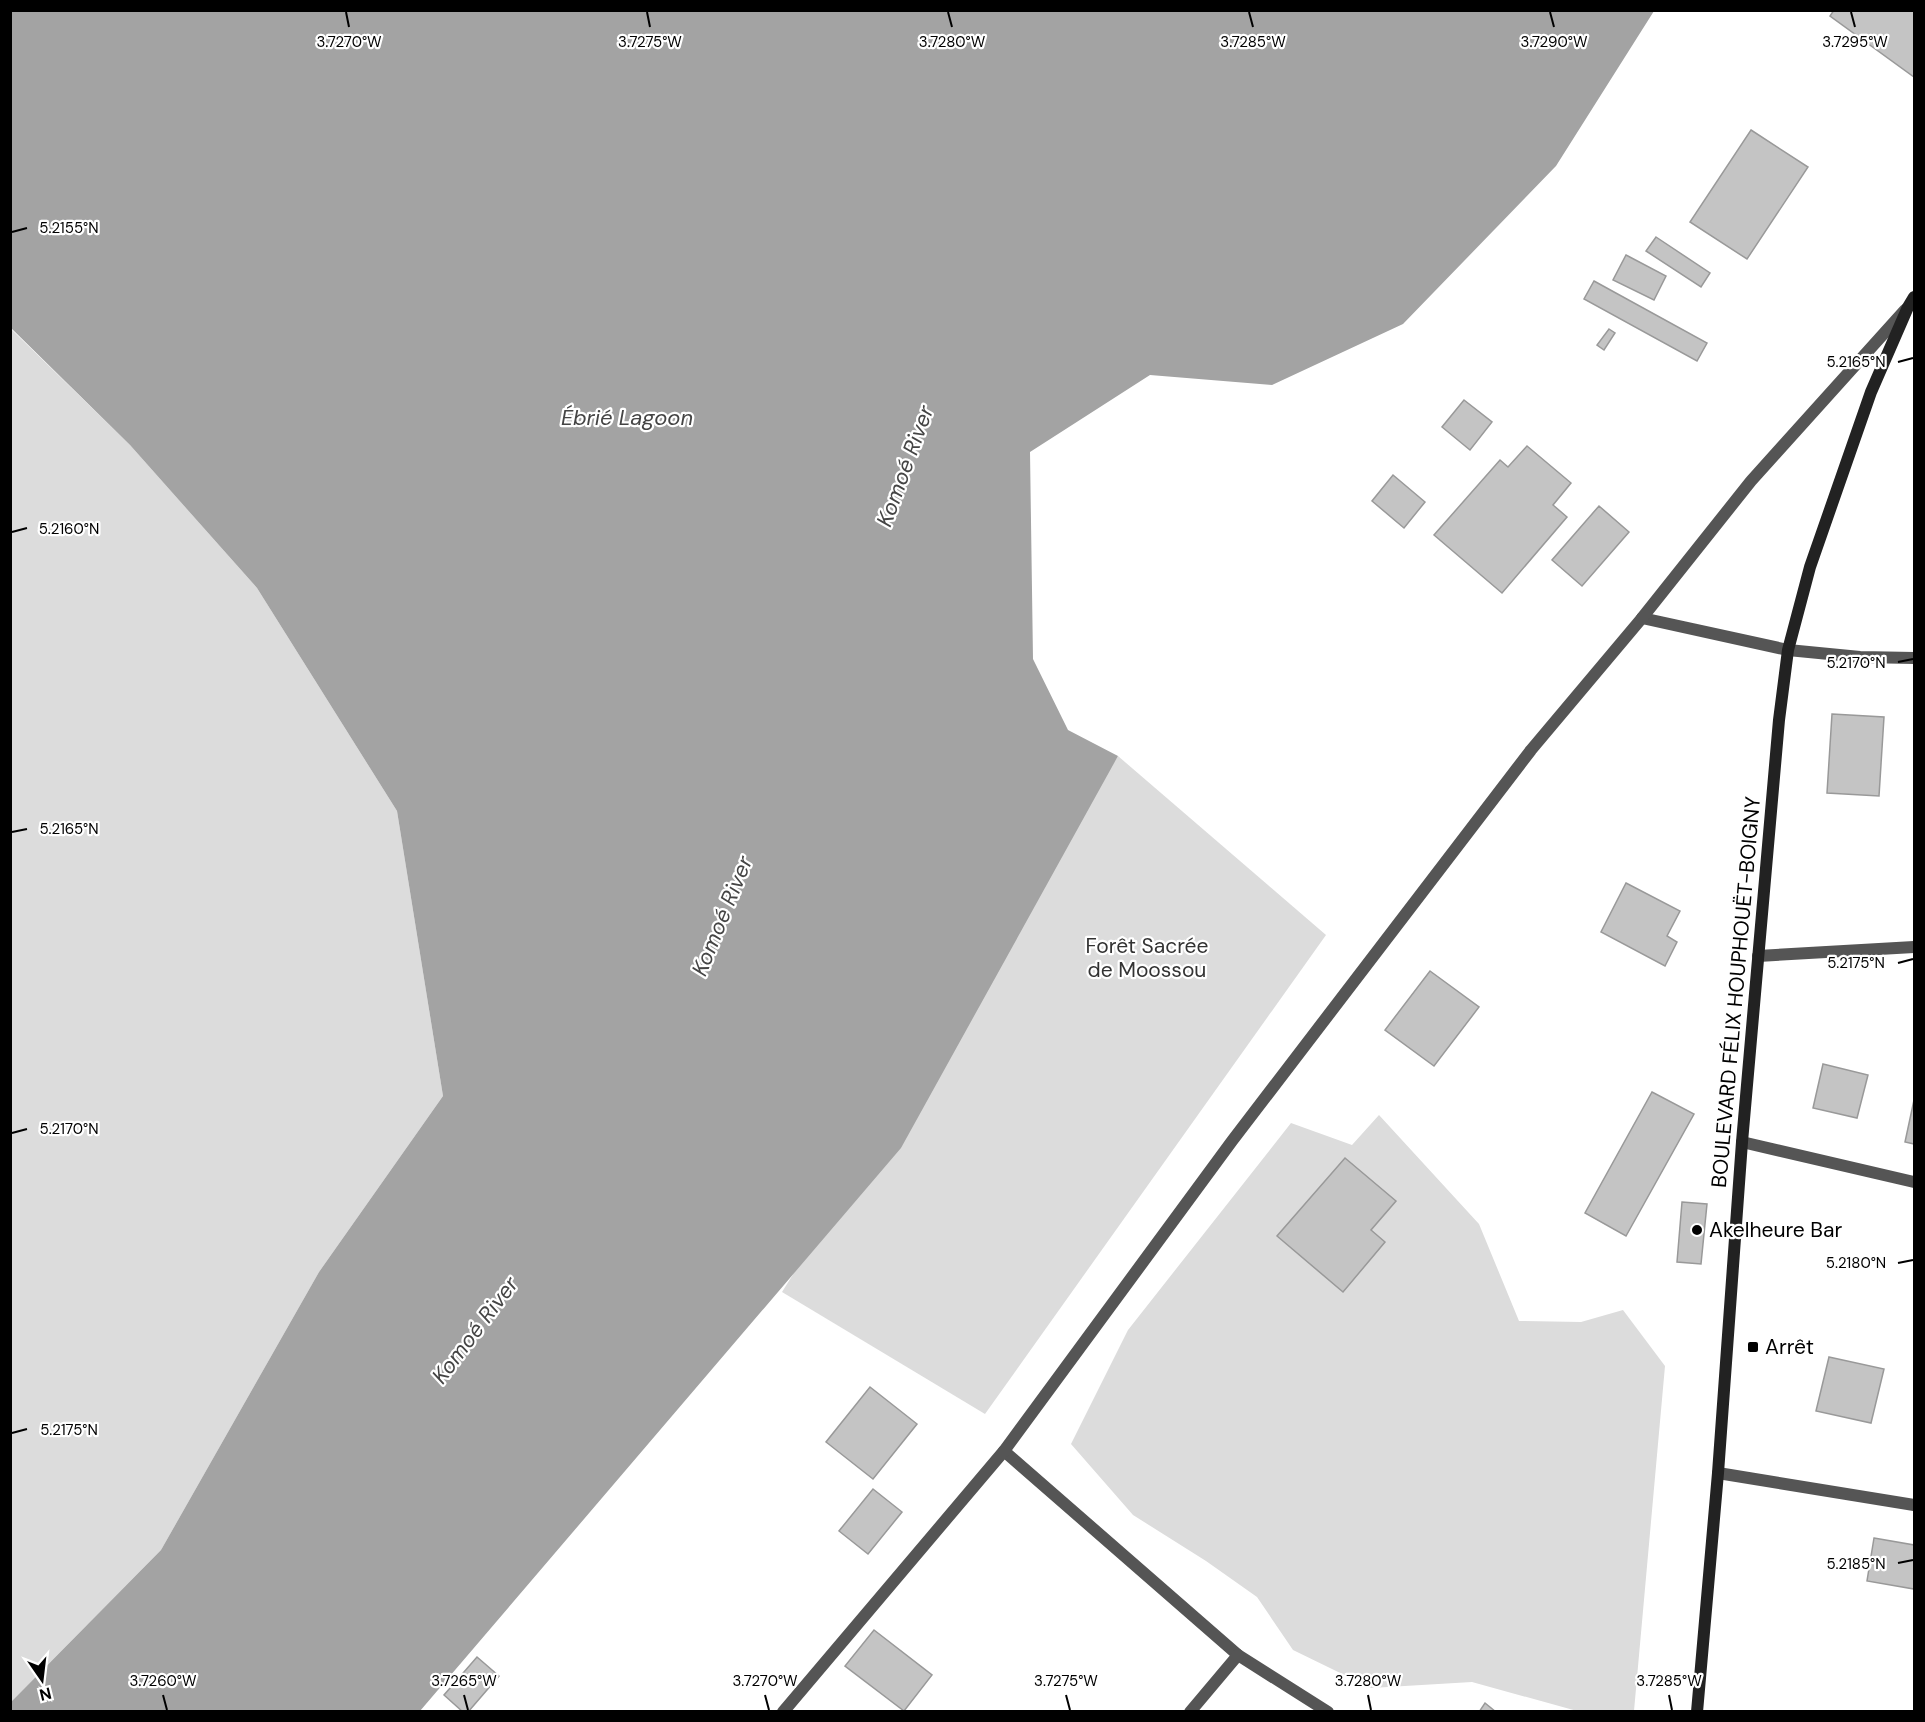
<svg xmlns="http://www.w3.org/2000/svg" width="1925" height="1722" viewBox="0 0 1925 1722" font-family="'DM Sans',sans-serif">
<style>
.green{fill:#dcdcdc}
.water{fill:#a3a3a3}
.building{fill:#c4c4c4;stroke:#999;stroke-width:1.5}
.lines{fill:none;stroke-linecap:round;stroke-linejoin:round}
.street{stroke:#555;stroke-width:12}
.secondary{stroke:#222;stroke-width:12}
.ticks{fill:none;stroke:#000;stroke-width:2}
.poi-dot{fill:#000;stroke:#fff;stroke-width:2}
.labels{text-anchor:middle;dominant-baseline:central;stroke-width:4.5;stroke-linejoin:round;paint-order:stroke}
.park-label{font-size:21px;fill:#333;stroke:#fff}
.street-label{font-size:21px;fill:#000;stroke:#fff}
.poi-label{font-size:21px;fill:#000;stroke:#fff;text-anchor:start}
.water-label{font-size:22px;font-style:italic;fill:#444;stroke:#fff}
.ticks-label{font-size:15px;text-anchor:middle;fill:#000;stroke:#fff;stroke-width:4.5;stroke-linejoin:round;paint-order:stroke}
</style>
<rect width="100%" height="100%" fill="#fff"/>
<g class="green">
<path d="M10,328L130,445L257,588L397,811L443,1096L319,1272L161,1550L11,1702Z"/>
<path d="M1118,756L1326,935L985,1414L782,1292Z"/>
<path d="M1379,1115L1479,1224L1519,1321L1581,1322L1623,1310L1665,1366L1634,1711H1577L1472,1682L1371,1688L1293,1650L1257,1597L1206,1561L1133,1515L1071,1444L1128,1330L1291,1123L1352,1145Z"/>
</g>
<path class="water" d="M11,10L1654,11L1556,166L1403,324L1272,385L1150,375L1030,452L1033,659L1068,730L1118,756L901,1148L420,1711H11V1702L161,1550L319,1272L443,1096L397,811L257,588L130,445L11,328Z"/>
<g class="building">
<path d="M1834,10L1914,11V77L1830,16Z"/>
<path d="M1751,130L1808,167L1747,259L1690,222Z"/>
<path d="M1656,237L1710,273L1701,287L1646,251Z"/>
<path d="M1626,255L1666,276L1654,300L1613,280Z"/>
<path d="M1594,281L1707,343L1697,361L1584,299Z"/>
<path d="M1609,329L1615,333L1604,350L1597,345Z"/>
<path d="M1464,400L1492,422L1470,450L1442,427Z"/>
<path d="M1527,446L1571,483L1553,505L1567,517L1502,593L1434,535L1500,460L1508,467Z"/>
<path d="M1393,475L1425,502L1404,528L1372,501Z"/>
<path d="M1599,506L1629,532L1582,586L1552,560Z"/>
<path d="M1832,714L1884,717L1879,796L1827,793Z"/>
<path d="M1626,883L1680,911L1667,936L1677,942L1665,966L1601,932Z"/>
<path d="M1430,971L1479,1007L1434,1066L1385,1030Z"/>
<path d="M1823,1064L1868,1075L1857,1118L1813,1108Z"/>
<path d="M1652,1092L1694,1114L1626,1236L1585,1213Z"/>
<path d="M1914,1100V1144L1905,1142Z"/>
<path d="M1345,1158L1396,1201L1371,1230L1385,1242L1343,1292L1277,1236Z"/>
<path d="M1682,1202L1707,1204L1701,1264L1677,1262Z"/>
<path d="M1829,1357L1884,1369L1871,1423L1816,1411Z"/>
<path d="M870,1387L917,1424L873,1479L826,1442Z"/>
<path d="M873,1489L902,1512L868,1554L839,1531Z"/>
<path d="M1874,1538L1914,1545V1589L1867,1581Z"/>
<path d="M874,1630L932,1675L904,1711L845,1666Z"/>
<path d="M477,1657L499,1676L468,1712H463L444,1695Z"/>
<path d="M1485,1703L1496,1712H1479Z"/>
</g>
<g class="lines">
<g class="street">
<path d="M1642,618L1788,650L1860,657L1914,658"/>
<path d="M1758,956L1914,947"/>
<path d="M1742,1142L1914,1182"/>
<path d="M1004,1451L1238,1655L1328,1712"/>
<path d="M1718,1473L1914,1505"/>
<path d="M783,1712L1004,1451L1232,1141L1531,750L1642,618L1751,481L1905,310"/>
<path d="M1190,1712L1238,1655"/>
</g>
<path class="secondary" d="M1697,1712L1718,1473L1742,1142L1779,720L1788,650L1810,567L1871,392L1908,307L1914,297"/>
</g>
<path class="ticks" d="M346,12L349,27M647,12L650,27M948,12L952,27M1249,12L1253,27M1550,12L1554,27M1851,12L1855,27M12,232L27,228M1898,362L1913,358M12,532L27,528M1898,662L1913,659M12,832L27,829M1898,963L1913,959M12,1133L27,1129M1898,1263L1913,1260M12,1433L27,1429M1898,1563L1913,1560M163,1695L167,1710M464,1695L468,1710M765,1695L769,1710M1066,1695L1070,1710M1368,1695L1371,1710M1669,1695L1672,1710"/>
<g class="poi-dot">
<circle cx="1697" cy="1230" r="6"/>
<rect x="1747" y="1341" width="12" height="12" rx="3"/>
</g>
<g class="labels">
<g class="park-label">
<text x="1147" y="946">Forêt Sacrée<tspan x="1147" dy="24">de Moossou</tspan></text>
</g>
<g class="street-label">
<text transform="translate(1736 992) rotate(-85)">BOULEVARD FÉLIX HOUPHOUËT-BOIGNY</text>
</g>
<g class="poi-label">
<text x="1709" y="1230">Akelheure Bar</text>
<text x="1765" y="1347">Arrêt</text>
</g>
<g class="water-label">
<text x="627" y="417">Ébrié Lagoon</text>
<text transform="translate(905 466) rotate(-70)">Komoé River</text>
<text transform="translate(722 916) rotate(-68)">Komoé River</text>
<text transform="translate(475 1330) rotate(-53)">Komoé River</text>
</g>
</g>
<g class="ticks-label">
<text x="349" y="47">3.7270°W</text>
<text x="650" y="47">3.7275°W</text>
<text x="952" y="47">3.7280°W</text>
<text x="1253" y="47">3.7285°W</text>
<text x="1554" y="47">3.7290°W</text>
<text x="1855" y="47">3.7295°W</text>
<text x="69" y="233">5.2155°N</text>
<text x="1856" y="367">5.2165°N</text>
<text x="69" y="534">5.2160°N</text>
<text x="1856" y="668">5.2170°N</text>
<text x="69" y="834">5.2165°N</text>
<text x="1856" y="968">5.2175°N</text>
<text x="69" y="1134">5.2170°N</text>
<text x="1856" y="1268">5.2180°N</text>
<text x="69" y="1435">5.2175°N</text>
<text x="1856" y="1569">5.2185°N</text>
<text x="163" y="1686">3.7260°W</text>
<text x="464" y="1686">3.7265°W</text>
<text x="765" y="1686">3.7270°W</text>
<text x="1066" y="1686">3.7275°W</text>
<text x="1368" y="1686">3.7280°W</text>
<text x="1669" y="1686">3.7285°W</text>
</g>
<rect width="1925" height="1722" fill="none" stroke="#000000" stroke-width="24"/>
<g transform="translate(42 1680) rotate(166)" stroke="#ffffff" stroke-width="4.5" paint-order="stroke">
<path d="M0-4.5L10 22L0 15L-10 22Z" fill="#000000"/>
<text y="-9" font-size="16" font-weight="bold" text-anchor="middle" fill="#000000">N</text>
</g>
</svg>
